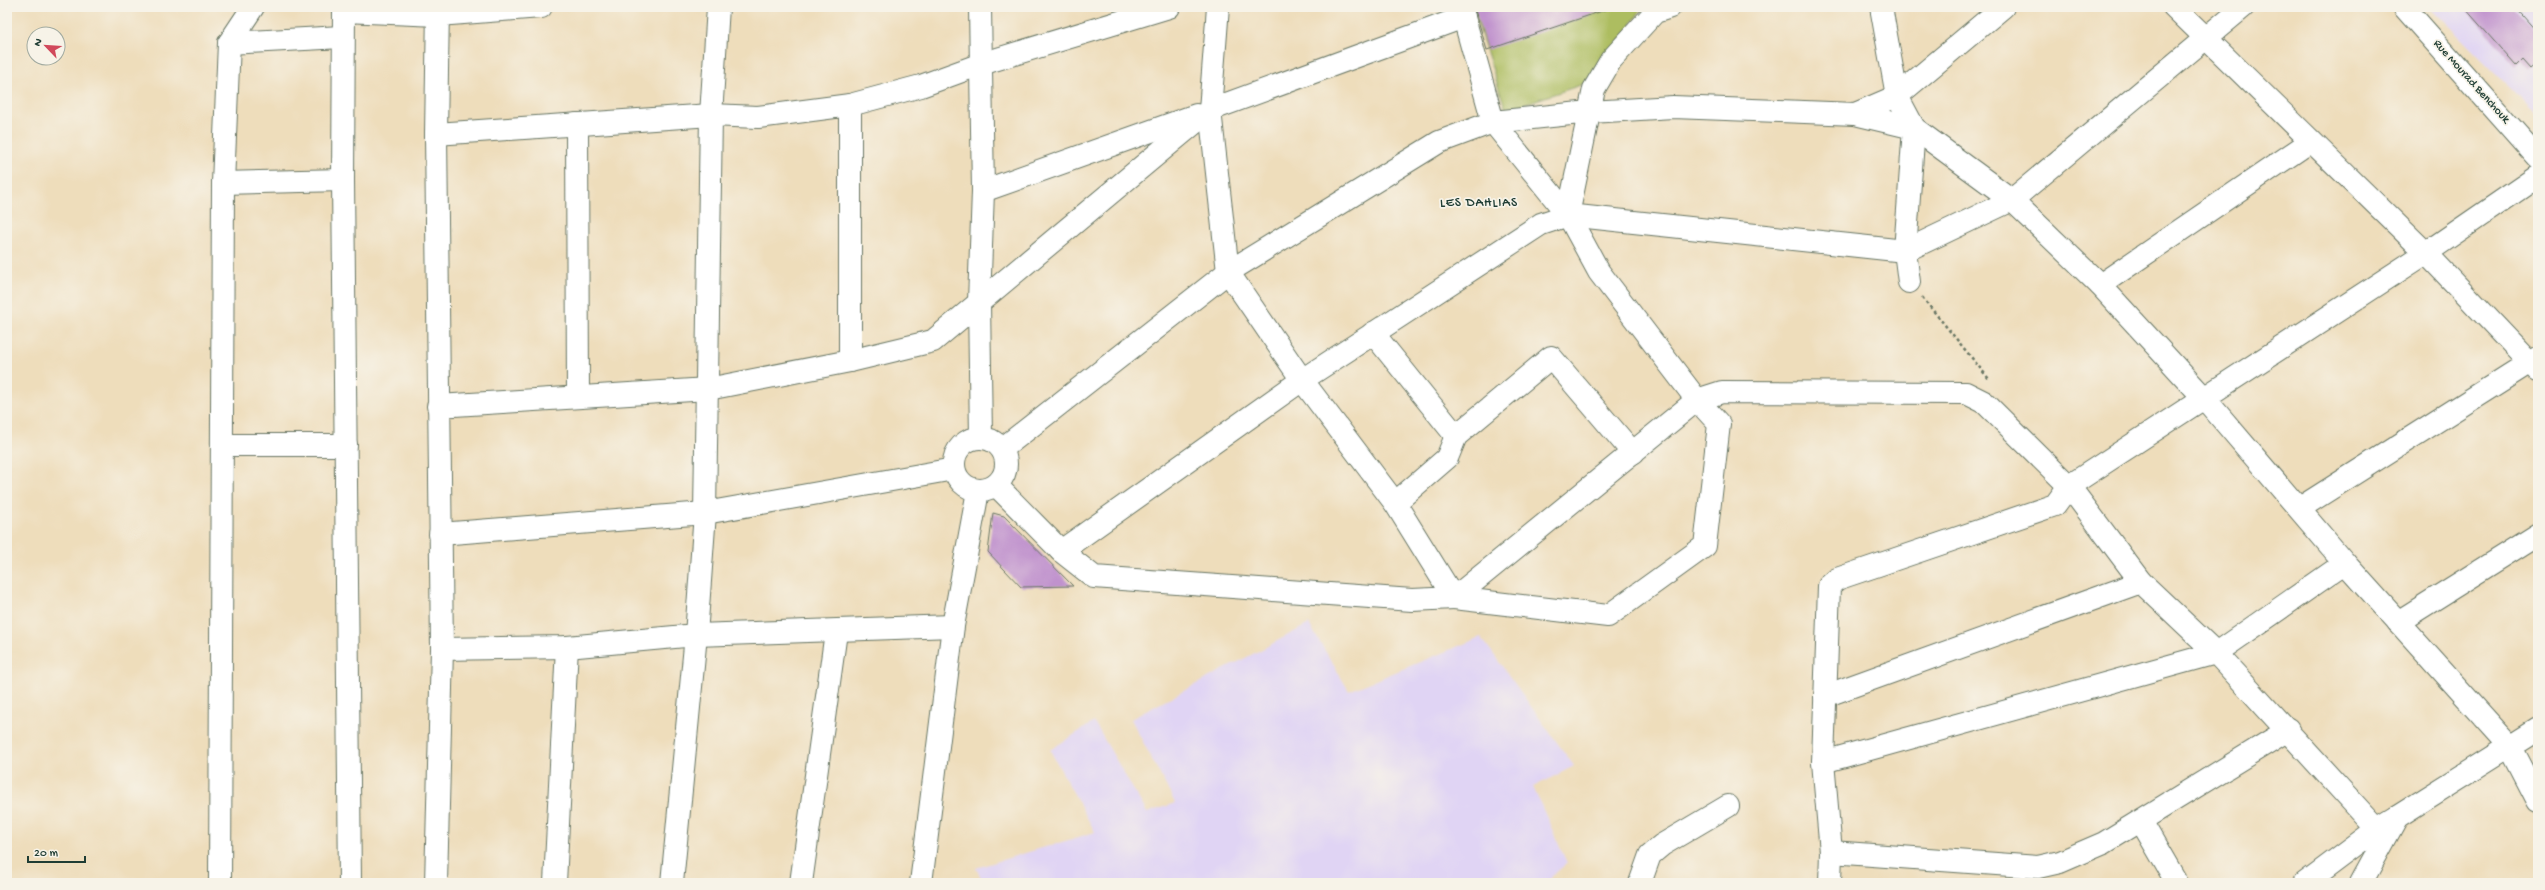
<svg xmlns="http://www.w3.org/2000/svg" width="2545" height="890" viewBox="0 0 2545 890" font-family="'Gochi Hand',sans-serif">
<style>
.built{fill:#e0d4f4}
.green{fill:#adbd60;stroke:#667d4a}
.building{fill:#c092cd}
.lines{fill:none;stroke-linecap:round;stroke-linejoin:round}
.minor-casing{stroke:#677563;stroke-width:24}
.tertiary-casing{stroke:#677563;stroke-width:24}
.path{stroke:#677563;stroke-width:2.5;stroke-dasharray:3 3;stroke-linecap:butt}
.minor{stroke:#fff;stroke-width:22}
.tertiary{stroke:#fff;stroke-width:22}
.labels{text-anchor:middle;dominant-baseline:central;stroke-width:3.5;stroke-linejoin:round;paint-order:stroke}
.street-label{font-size:12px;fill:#1f3d34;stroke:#f7f3e8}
.neighbourhood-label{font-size:13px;letter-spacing:1px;fill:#1f3d34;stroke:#f7f3e8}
</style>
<rect width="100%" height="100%" fill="#f7f3e8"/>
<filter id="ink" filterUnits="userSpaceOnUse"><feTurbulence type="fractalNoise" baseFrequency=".025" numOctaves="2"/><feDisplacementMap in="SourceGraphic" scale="8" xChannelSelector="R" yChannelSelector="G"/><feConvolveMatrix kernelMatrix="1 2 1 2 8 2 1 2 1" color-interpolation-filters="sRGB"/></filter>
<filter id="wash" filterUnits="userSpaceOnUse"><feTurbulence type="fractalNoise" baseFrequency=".012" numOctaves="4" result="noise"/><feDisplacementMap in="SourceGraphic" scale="16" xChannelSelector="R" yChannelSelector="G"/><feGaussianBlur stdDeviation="0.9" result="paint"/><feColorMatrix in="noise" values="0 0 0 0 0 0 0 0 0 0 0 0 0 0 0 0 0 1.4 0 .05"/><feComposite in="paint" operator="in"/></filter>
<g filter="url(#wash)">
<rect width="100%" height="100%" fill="#edb"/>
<g class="built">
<path d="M2430,7H2538V116Z"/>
<path d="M1309,624L1349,691L1481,637L1574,766L1533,787L1567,863L1544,883H984L976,868L1095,832L1050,750L1094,722L1147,813L1175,803L1131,719Z"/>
</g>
<path class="green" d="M1472,7H1643L1593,81L1506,110Z"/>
<g id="blocks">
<g class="building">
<path d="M1474,7H1604L1605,10L1487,50Z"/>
<path d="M2464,7H2515L2538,33V62L2530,69L2522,60L2516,66Z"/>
<path d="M993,513L1004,516L1073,586L1021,587L988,552Z"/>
</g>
</g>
</g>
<g filter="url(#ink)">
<use href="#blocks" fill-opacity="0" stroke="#677563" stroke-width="1"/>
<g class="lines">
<defs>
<g id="minor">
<path d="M344,7L343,180L350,883"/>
<path d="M980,7L983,191L979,302L981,438"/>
<path d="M1218,7L1210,110L1228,272L1302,380L1395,503L1454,598L1608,616L1705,546L1719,424L1697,400L1599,272L1568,215L1493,122L1461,7"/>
<path d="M1670,7L1655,12L1611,60L1594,89L1568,215L1905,251L2012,200L2243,7"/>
<path d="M1881,7L1897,96L1914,128L1905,251L1909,282"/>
<path d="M2174,7L2426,253L2538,371"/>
<path d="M2404,7L2538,158"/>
<path d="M344,11L438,15L541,7"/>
<path d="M229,43L342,37"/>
<path d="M850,105V361"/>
<path d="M1855,114L1914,128L2012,200L2100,285L2205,399L2345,563L2509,745L2538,801"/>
<path d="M577,124L578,397"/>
<path d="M436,134L711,115L758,117L850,105L921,86L981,64L1169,7"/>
<path d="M223,183L343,180"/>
<path d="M983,191L1196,115"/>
<path d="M2100,285L2311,141"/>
<path d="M1373,333L1456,436"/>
<path d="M438,406L708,389L850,361L933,341L1210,110L1464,17"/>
<circle cx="980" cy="464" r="26"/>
<path d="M223,445H346"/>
<path d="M1002,449L1228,272L1439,142L1493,122L1590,112L1673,107L1855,114L1897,96L2003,7"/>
<path d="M996,485L1061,551L1094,577L1412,600L1454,598L1697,400L1722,392L1966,393L1984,402L2069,486L2141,582L2216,653L2377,829"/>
<path d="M1395,503L1447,458L1456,436L1551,357L1633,453"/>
<path d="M2300,508L2538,357"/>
<path d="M440,534L705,513L954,469"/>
<path d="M1061,551L1302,380L1541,224L1568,215"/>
<path d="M2398,622L2538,534"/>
<path d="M442,649L567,647L696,635L953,626"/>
<path d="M1825,696L2141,582"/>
<path d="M1823,762L2216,653L2345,563"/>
<path d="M2141,821L2177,883"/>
<path d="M1831,852L2038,867L2060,862L2104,843L2288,730"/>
<path d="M220,883L223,183L229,43L253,7"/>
<path d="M436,883L442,649L436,134L438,7"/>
<path d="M555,883L567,647"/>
<path d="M672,883L696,635L705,513L711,115L718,7"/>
<path d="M801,883L836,632"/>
<path d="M921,883L953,626L978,491"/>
<path d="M1640,883L1650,855L1662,845L1728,806"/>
<path d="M1830,883L1831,852L1823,762L1829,586L1837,579L2055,505L2069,486L2426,253L2538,176"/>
<path d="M2361,883L2397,817L2538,728"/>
</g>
<path id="tertiary" d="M2305,883L2377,829L2397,817"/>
</defs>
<use href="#minor" class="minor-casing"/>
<use href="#tertiary" class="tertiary-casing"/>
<path class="path" d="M1922,297L1989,379"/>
<use href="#minor" class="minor"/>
<use href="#tertiary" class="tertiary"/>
</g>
</g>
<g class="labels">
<g class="street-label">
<text transform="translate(2471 82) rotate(48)">Rue Mourad Benchouk</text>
</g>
<g class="neighbourhood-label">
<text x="1479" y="203">LES DAHLIAS</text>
</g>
</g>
<rect width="2545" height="890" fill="none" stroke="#f7f3e8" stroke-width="24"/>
<g transform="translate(46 46) rotate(295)"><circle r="19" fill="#f7f3e8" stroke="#a1aaa0"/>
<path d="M0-3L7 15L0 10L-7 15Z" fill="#d1495b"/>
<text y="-6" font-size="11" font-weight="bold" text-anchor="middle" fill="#1f3d34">N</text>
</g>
<path d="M28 856v6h57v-6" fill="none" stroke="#1f3d34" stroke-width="2"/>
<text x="34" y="856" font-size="12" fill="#1f3d34" stroke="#f7f3e8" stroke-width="3" paint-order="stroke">20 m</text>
</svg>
